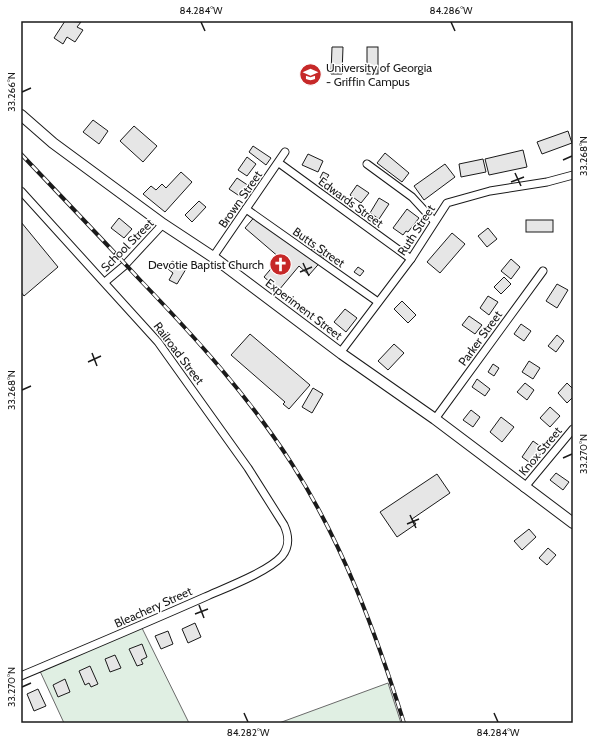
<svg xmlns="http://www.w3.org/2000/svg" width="594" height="744" viewBox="0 0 594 744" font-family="Cabin,sans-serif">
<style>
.green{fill:#e0efe3;stroke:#6a6a6a}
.building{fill:#e6e6e6;stroke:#1a1a1a}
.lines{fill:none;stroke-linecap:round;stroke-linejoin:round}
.street-casing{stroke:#1a1a1a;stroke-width:9}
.secondary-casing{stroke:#1a1a1a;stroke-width:12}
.street{stroke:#fff;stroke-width:7}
.secondary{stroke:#fff;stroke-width:10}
.rail-casing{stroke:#1a1a1a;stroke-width:4}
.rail{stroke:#fff;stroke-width:2.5;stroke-dasharray:8;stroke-linecap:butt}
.ticks{fill:none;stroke:#1a1a1a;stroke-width:1.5}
.labels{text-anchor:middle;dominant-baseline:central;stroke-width:3;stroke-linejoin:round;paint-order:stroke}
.poi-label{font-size:12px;fill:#1a1a1a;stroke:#fff;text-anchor:start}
.street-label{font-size:12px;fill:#1a1a1a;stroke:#fff}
.neatline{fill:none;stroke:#1a1a1a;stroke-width:1.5}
.ticks-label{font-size:10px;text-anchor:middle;fill:#1a1a1a}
</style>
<rect width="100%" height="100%" fill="#fff"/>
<g class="green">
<path d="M140,624L189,723H64L39,669Z"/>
<path d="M388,683L401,723H279Z"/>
</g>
<g class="building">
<path d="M65,21L81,22L77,27L83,30L75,42L67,37L63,44L54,38Z"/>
<path d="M332,47H343L342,74H331Z"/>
<rect x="367" y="47" width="11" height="27"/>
<path d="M93,120L108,131L99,144L83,132Z"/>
<path d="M134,126L157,146L143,162L120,141Z"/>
<path d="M568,131L572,143L542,154L537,142Z"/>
<path d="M253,146L271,158L266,165L249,152Z"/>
<path d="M523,150L527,167L489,175L485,159Z"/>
<path d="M385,153L409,173L402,182L377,163Z"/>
<path d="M308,154L323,161L318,172L302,165Z"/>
<path d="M247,157L256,164L247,176L238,170Z"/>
<path d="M483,159L486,172L461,177L459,164Z"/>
<path d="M445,164L455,177L424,200L414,186Z"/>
<path d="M181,172L192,182L165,212L143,194L151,186L156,190L162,184L166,188Z"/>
<path d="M323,172L329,175L325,181L320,178Z"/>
<path d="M237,178L249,186L241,197L229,189Z"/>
<path d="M357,185L369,193L361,203L350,195Z"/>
<path d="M379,198L389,204L379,219L370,213Z"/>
<path d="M199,201L206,207L192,222L185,215Z"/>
<path d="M407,209L419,218L408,232L406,231L403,235L393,228Z"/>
<path d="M257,214L306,256L313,248L324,258L309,275L299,266L279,290L264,277L280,258L245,228Z"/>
<path d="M119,218L132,229L124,238L111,228Z"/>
<rect x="526" y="220" width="27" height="12"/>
<path d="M21,222L58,267L24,296L21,292Z"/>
<path d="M488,228L497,239L487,247L478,236Z"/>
<path d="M452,233L465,244L440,273L427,262Z"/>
<path d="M511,259L520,267L511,279L501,271Z"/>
<path d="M172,261L186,269L177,284L169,280L173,273L168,269Z"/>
<path d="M358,267L364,271L360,276L354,272Z"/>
<path d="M504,277L511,284L501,294L494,287Z"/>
<path d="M557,284L568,290L557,308L546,301Z"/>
<path d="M488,296L498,302L489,315L480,308Z"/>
<path d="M402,301L416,315L408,323L394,309Z"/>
<path d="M345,309L357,318L346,332L334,322Z"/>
<path d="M469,316L482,325L475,334L462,325Z"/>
<path d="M521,324L531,331L524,341L514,334Z"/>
<path d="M250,334L310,385L289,409L283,404L285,402L231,355Z"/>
<path d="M557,335L564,341L556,352L548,346Z"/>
<path d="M394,344L404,353L388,370L378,361Z"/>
<path d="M529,361L540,368L533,379L522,372Z"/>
<path d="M493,364L499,368L494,376L488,372Z"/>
<path d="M477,379L490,389L485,396L472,387Z"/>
<path d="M525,383L534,390L527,400L517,392Z"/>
<path d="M567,383L573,389V397L567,403L558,393Z"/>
<path d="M313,388L323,394L312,413L302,407Z"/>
<path d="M550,407L560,416L550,427L540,418Z"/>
<path d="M471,410L480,417L473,427L463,420Z"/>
<path d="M501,417L514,427L502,442L490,432Z"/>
<path d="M533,441L544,449L533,465L522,457Z"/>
<path d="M556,473L569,482L563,490L550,480Z"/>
<path d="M437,474L450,493L412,519L416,524L397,537L380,512Z"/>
<path d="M529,529L536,537L522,550L514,541Z"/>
<path d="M548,548L556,555L547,565L539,558Z"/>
<path d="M195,623L201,637L188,643L182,629Z"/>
<path d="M168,631L173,644L161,649L155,636Z"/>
<path d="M142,644L147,657L141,660L143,664L137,666L129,649Z"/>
<path d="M115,655L121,668L110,672L105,659Z"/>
<path d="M90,666L98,684L91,687L89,683L85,685L79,671Z"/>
<path d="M65,679L70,692L58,697L53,685Z"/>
<path d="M38,689L46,706L34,711L27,694Z"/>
</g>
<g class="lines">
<defs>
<g id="street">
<path d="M279,163L411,259"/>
<path d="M367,164L412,197L434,221"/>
<path d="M21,191L158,342L248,468L284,525C289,536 290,546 282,556C268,572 225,588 205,597C144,624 82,650 21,676"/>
<path d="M246,209L378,302"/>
<path d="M213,257L285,152"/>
<path d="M105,282L124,266L163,224"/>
<path d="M340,353L411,259L447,203L490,191L547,182L573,175"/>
<path d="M435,419L543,271"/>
<path d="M524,488L573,429"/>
</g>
<path id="secondary" d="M21,115L53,143L163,224L213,257L342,354L435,419L573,523"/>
</defs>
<use href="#street" class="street-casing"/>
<use href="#secondary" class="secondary-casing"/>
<use href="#street" class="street"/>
<use href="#secondary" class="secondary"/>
<defs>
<path id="rail" d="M21,154C61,196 101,238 141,281C196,338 249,397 292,464C343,544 376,633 404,723"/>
</defs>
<use href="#rail" class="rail-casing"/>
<use href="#rail" class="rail"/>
</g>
<path class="ticks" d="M201,22L205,31M451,22L455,31M22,92L31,88M563,160L572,156M515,173L521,186M511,182L524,177M303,263L309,276M300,272L312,267M92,353L97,366M88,362L101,356M22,390L31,386M563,458L572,454M410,515L416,528M407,524L419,519M199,605L204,618M195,614L208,609M22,687L31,683M244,713L248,722M494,713L498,722"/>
<defs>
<symbol id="university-disc" viewBox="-11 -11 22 22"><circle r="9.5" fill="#c62828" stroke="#fff"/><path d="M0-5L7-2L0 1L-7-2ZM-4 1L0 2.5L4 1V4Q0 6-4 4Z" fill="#fff"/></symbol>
<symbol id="church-disc" viewBox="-11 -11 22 22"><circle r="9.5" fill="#c62828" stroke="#fff"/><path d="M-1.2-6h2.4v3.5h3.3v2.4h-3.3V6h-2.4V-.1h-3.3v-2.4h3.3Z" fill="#fff"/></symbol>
</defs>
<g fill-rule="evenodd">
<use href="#university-disc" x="298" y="62" width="25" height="25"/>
<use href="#church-disc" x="268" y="252" width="25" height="25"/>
</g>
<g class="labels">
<g class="poi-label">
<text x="326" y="67">University of Georgia<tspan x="326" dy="14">- Griffin Campus</tspan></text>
<text x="264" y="264" text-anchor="end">Devotie Baptist Church</text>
</g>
<g class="street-label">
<text transform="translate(240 199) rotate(-55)">Brown Street</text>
<text transform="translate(351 202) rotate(36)">Edwards Street</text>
<text transform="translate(416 230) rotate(-57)">Ruth Street</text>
<text transform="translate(127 245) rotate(-45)">School Street</text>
<text transform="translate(319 247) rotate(35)">Butts Street</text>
<text transform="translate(304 309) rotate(37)">Experiment Street</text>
<text transform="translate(480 338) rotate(-54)">Parker Street</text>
<text transform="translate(179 353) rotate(53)">Railroad Street</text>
<text transform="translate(540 451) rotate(-50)">Knox Street</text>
<text transform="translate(153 607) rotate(-24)">Bleachery Street</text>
</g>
</g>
<rect width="594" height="744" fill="none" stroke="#ffffff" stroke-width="44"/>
<rect x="22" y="22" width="550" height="700" class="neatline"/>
<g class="ticks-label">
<text x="201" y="14">84.284°W</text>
<text x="451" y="14">84.286°W</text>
<text transform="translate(11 92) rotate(-90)" y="4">33.266°N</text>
<text transform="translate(583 156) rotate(-90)" y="4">33.268°N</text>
<text transform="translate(11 390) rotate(-90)" y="4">33.268°N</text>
<text transform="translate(583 454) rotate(-90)" y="4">33.270°N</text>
<text transform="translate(11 687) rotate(-90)" y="4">33.270°N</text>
<text x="248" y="736">84.282°W</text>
<text x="498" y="736">84.284°W</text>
</g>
</svg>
